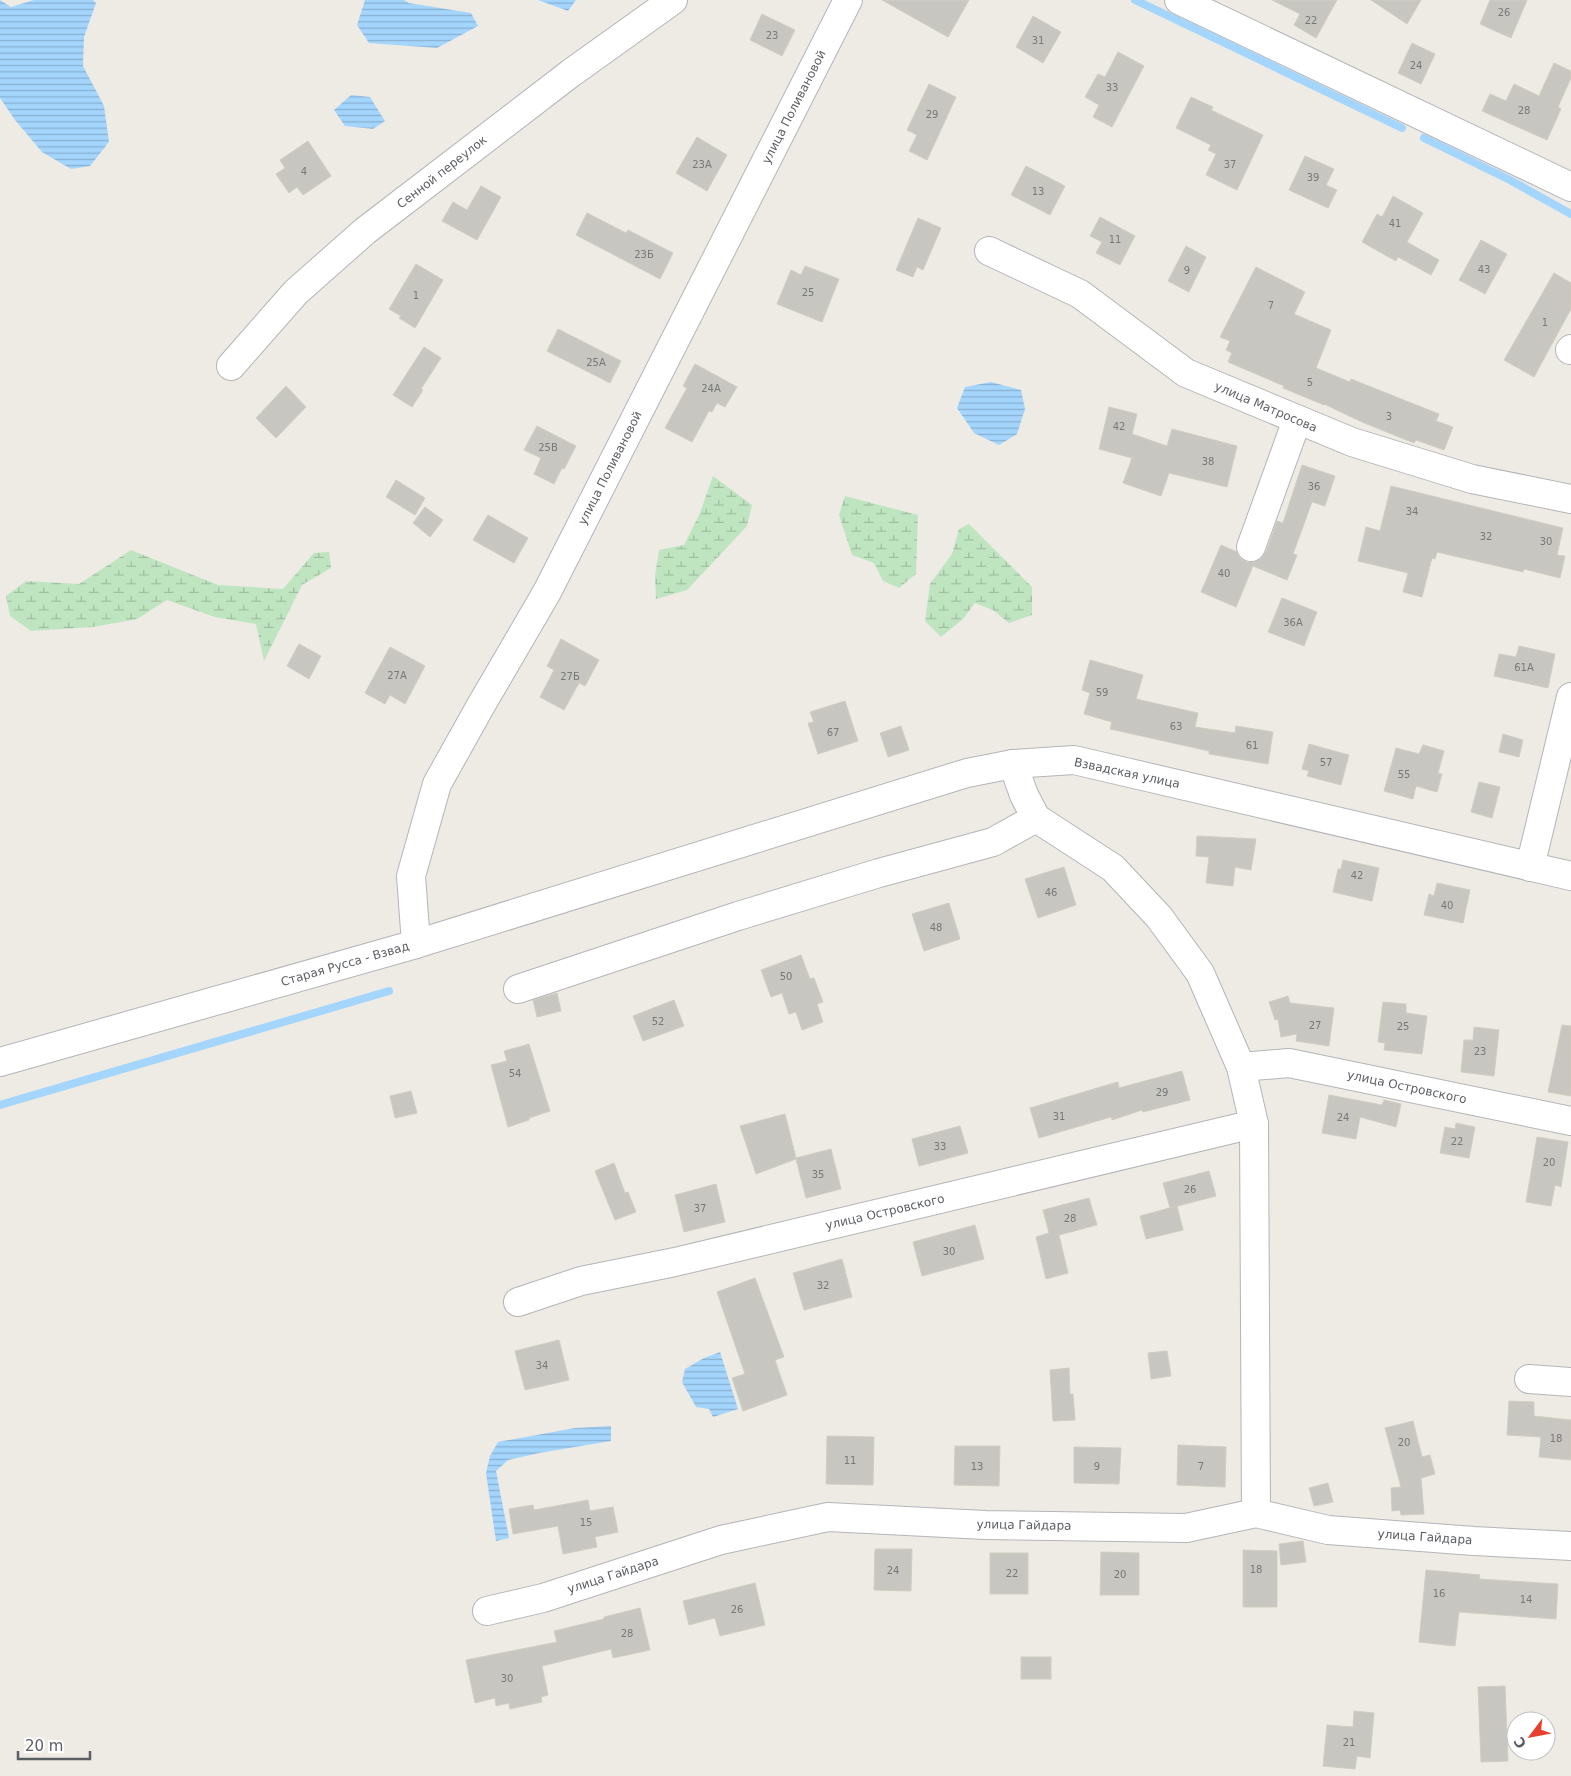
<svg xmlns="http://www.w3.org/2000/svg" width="1571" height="1776" viewBox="0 0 1571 1776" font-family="'DejaVu Sans',sans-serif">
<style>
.wetland{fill:url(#wetland-marsh)}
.water{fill:url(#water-rules)}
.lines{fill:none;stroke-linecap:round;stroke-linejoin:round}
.stream{stroke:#a3d5fd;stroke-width:8}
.building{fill:#c8c6c0;stroke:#d2cdc1}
.minor-casing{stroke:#b3b5ba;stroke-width:30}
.minor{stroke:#fff;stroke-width:28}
.labels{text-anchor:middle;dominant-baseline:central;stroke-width:4.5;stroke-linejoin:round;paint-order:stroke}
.number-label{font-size:10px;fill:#76787a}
.street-label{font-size:12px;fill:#5b5e63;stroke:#fff}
</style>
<defs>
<pattern id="wetland-marsh" width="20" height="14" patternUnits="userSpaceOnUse" patternTransform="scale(1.25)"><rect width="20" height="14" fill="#bfe5c0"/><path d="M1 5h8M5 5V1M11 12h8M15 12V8" fill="none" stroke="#9ebda0"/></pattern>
<pattern id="water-rules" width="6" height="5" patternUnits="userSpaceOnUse" patternTransform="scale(1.25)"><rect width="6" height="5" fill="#a3d5fd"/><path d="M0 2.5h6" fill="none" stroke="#88b0d0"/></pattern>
</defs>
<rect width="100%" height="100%" fill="#edebe3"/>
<g class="wetland">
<path d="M713,476L752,505L747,526L687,590L656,599L655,576L659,550L684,545L700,513Z"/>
<path d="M845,496L918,515L916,574L899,588L883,581L874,563L852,555L839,515Z"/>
<path d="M969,524L1032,587V615L1009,623L993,610L975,603L963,619L941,637L925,621L930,584L952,554L959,529Z"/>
<path d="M131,550L218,585L283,589L314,553L329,552L331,568L302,585L264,661L256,624L215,617L167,600L137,619L93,627L31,631L10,616L6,596L26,581L79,584Z"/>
</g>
<g class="water">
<path d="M0,0L11,7L34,0H93L96,3L84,37L83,66L104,106L109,142L90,166L71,169L42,152L15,120L0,98Z"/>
<path d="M365,0H404L409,3L471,13L478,26L437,48L369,43L357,25Z"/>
<path d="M538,0H576L568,11Z"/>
<path d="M351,95L370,97L385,121L373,129L345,126L334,110Z"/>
<path d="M991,382L1021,390L1025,409L1017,434L999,445L974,433L957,408L965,387Z"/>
<path d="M720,1352L738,1409L713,1417L709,1409L696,1407L682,1382L685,1369L704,1358Z"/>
<path d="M611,1426V1441L539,1453L508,1460L496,1471L509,1538L496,1541L486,1473L490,1456L498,1442L575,1428Z"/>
</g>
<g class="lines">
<g class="stream">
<path d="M1135,0L1402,128"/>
<path d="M1424,138L1510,180L1571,214"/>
<path d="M0,1105L389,991"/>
</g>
</g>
<g class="building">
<path d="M882,0H969L948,37Z"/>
<path d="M1272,0H1337L1316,38L1294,25L1300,14Z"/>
<path d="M1371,0H1421L1407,24Z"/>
<path d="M1490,0H1527L1511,38L1480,24Z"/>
<path d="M762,14L795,30L782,56L750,40Z"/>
<path d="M1033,16L1061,32L1043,63L1016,47Z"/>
<path d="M1412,43L1435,54L1421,84L1398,73Z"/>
<path d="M1118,52L1144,66L1112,127L1093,117L1099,105L1085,97L1098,74L1105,77Z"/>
<path d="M1554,63L1571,71V78L1558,107L1561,109L1547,140L1482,111L1490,94L1506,101L1514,84L1539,96Z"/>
<path d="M929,84L956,97L927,160L909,151L917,135L907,130Z"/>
<path d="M1191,97L1213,107L1211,110L1263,135L1237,190L1206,175L1216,154L1208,150L1211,145L1176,128Z"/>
<path d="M697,137L727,155L707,191L676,173Z"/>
<path d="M308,141L331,176L303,195L297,187L289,193L276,174L285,168L280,160Z"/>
<path d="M1305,156L1334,169L1326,185L1337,190L1328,208L1289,190Z"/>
<path d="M1026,166L1065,186L1050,215L1011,195Z"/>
<path d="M481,186L501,197L477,240L442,221L453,202L467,210Z"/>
<path d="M1393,196L1423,213L1407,242L1439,260L1431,275L1398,257L1396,261L1362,242L1377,214L1382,217Z"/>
<path d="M587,213L626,233L628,230L673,253L660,279L576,235Z"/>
<path d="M1100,217L1135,236L1120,265L1096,253L1102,242L1090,236Z"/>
<path d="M918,218L941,228L923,270L917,267L913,277L896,270Z"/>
<path d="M1481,240L1507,254L1485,294L1459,280Z"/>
<path d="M1186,246L1206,257L1189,292L1168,281Z"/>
<path d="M416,264L443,280L415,328L399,318L401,316L389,309Z"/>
<path d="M805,266L839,279L822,322L777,304L791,270L801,275Z"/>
<path d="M1256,267L1305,292L1294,314L1331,330L1316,368L1350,382L1351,379L1439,414L1436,421L1453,427L1444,450L1416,440L1414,443L1362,422L1324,404V405L1283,388L1284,386L1228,362L1232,353L1226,350L1230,341L1220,337Z"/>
<path d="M1554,273L1571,283V309L1534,377L1504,360Z"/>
<path d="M558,329L621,361L610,383L547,351Z"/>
<path d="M424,347L441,358L421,389L423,390L412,407L393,395Z"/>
<path d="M695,364L737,387L725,407L717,403L712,412L709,411L692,442L665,428L687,388L683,386Z"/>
<path d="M286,386L306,407L276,438L256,418Z"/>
<path d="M1109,407L1137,414L1132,434L1167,446L1172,429L1237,446L1227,487L1169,473L1161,496L1123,483L1132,458L1099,449Z"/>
<path d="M537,426L576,446L564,469L562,468L554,484L534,474L541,458L524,450Z"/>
<path d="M1302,465L1335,476L1325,506L1312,502L1293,554L1297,555L1287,580L1253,566L1236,607L1201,592L1221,545L1237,552L1239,557L1246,562H1254L1261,559L1266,552L1277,521L1283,523Z"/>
<path d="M396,480L425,498L415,515L386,497Z"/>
<path d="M1391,486L1563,528L1557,555L1565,556L1560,578L1524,569L1523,572L1437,552L1435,559L1432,558L1422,597L1403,592L1408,573L1358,561L1366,527L1380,531Z"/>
<path d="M425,507L443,520L430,537L413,523Z"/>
<path d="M488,515L528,538L514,563L473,540Z"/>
<path d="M1282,598L1317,612L1304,646L1268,632Z"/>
<path d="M561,639L599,660L585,686L579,683L564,710L540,697L554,670L547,666Z"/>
<path d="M299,644L321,656L309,679L287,666Z"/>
<path d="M1519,646L1555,654L1548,688L1494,676L1499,654L1516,657Z"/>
<path d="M390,647L425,666L405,704L390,695L385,704L365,693Z"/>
<path d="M1090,660L1143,675L1136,699L1198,713L1195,727L1235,733L1236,726L1273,732L1268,764L1209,754V751L1110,729L1112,722L1084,714L1090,693L1082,690Z"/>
<path d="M845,701L858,741L818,754L808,723L814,722L810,712Z"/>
<path d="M901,726L909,750L888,757L880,733Z"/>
<path d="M1503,734L1523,740L1519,757L1499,752Z"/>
<path d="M1309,744L1349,755L1341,785L1307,776L1309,771L1302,769Z"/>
<path d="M1423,745L1444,751L1438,773L1442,774L1437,792L1416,786L1413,799L1384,791L1396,748L1419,754Z"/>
<path d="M1479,782L1500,787L1492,818L1471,812Z"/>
<path d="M1197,836L1256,839L1251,870L1235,867L1233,886L1206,883L1209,857L1196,856Z"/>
<path d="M1343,860L1379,868L1372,901L1333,892L1338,869H1341Z"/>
<path d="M1064,867L1076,905L1038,918L1025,879Z"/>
<path d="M1437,883L1470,890L1463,923L1424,915L1429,894L1434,896Z"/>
<path d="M949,903L960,939L924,951L912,914Z"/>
<path d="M801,955L810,979L814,978L823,1002L817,1004L823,1022L802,1030L796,1012L789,1014L782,993L771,997L761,970Z"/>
<path d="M557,993L561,1011L537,1017L533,1000Z"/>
<path d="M1288,996L1290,1003L1334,1008L1329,1046L1296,1041L1297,1034L1281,1037L1278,1019L1275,1020L1269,1002Z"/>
<path d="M674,1000L684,1026L643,1041L633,1016Z"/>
<path d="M1383,1002L1406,1004V1013L1427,1016L1422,1054L1384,1050L1385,1043L1378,1042Z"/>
<path d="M1562,1025L1571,1026V1096L1548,1092Z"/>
<path d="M1474,1027L1499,1030L1494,1076L1461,1072L1464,1040H1473Z"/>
<path d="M529,1044L550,1111L529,1118V1120L508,1127L491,1065L507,1061L504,1051Z"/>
<path d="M1182,1071L1190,1100L1143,1112L1142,1110L1112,1120L1111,1117L1039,1138L1030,1108L1114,1083L1118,1082L1119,1088Z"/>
<path d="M411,1091L417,1113L395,1118L390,1096Z"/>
<path d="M1329,1095L1382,1105L1384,1100L1401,1104L1396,1127L1360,1117L1356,1139L1322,1133Z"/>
<path d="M785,1114L796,1158L831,1149L841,1189L806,1198L796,1159L756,1174L740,1126Z"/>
<path d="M1456,1123L1475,1127L1469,1158L1440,1153L1445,1127L1455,1129Z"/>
<path d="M960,1126L968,1153L919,1166L912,1139Z"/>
<path d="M1537,1137L1568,1142L1561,1187L1555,1185L1551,1206L1526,1202Z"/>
<path d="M614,1163L625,1193L628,1192L636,1212L615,1220L595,1171Z"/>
<path d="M1209,1171L1216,1196L1170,1208L1163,1183Z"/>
<path d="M716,1184L725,1222L684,1232L675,1195Z"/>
<path d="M1089,1198L1097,1225L1059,1235L1068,1273L1046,1279L1036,1237L1049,1233L1043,1210Z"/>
<path d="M1177,1206L1183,1230L1146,1239L1140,1216Z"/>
<path d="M975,1225L984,1259L922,1276L913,1242Z"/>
<path d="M842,1259L852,1297L804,1310L793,1273Z"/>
<path d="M755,1278L784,1357L775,1360L787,1395L743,1411L732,1378L745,1374L717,1292Z"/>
<path d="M559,1340L569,1380L525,1390L515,1351Z"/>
<path d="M1167,1351L1171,1376L1151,1379L1148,1353Z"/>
<path d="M1069,1368L1070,1394H1073L1075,1420L1053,1421L1050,1370Z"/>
<path d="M1509,1401L1534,1402V1416L1571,1420V1460L1539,1457L1541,1437L1507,1435Z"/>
<path d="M1413,1421L1422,1457L1430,1455L1435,1474L1421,1478L1424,1514L1401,1515L1400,1510L1392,1511L1391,1488L1401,1487L1385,1428Z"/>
<path d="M827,1436L874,1437L873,1485L826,1484Z"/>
<path d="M1178,1445L1226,1447L1225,1487L1177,1485Z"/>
<path d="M955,1446H1000L999,1486L954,1485Z"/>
<path d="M1074,1447L1121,1448L1119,1484L1074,1483Z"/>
<path d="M1328,1483L1333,1502L1314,1506L1309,1488Z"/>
<path d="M588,1500L590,1511L613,1507L618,1532L595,1537L597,1547L563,1554L558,1526L513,1534L509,1509L533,1505L534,1510Z"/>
<path d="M1303,1541L1306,1562L1281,1565L1279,1544Z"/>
<path d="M875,1549H912L911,1591L874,1590Z"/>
<path d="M1243,1550L1277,1551V1607H1243Z"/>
<path d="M1101,1552L1139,1553V1595H1100Z"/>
<rect x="990" y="1553" width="38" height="41"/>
<path d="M1426,1570L1480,1575L1479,1579L1558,1584L1556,1619L1459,1612L1455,1646L1419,1642Z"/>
<path d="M755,1583L765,1625L720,1636L715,1618L689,1625L683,1601Z"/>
<path d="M640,1608L650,1650L613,1658L611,1649L542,1666L548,1695L541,1697L542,1702L510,1709L509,1703L496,1706L495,1698L475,1703L466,1660L557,1642L554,1631L604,1619V1617Z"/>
<rect x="1021" y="1657" width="30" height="22"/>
<path d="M1505,1686L1508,1761L1481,1762L1478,1687Z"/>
<path d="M1354,1711L1374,1713L1370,1758L1357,1756L1355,1769L1323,1766L1327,1725L1353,1727Z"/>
</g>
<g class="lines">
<defs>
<g id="minor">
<path d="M1179,0L1571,187"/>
<path d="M989,251L1080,294L1186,373L1352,442L1472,479L1571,499"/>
<path d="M1570,350L1571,349"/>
<path d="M231,366L296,292L365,231L571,73L673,0"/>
<path d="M1251,547L1297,420"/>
<path d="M1013,764L1024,795L1036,818L1113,868L1159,917L1200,973L1241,1067L1254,1124L1256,1513"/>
<path d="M1530,867L1571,697"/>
<path d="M416,944L411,876L437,784L480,707L547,592L848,0"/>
<path d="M518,989L738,916L879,873L993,842L1036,818"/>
<path d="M0,1062L416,944L967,773L1013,764L1074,760L1571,876"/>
<path d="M1241,1067L1289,1063L1571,1121"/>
<path d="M518,1302L581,1281L675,1262L1254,1124"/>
<path d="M1529,1379L1571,1382"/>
<path d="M487,1611L543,1598L721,1540L828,1517L985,1525L1186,1528L1256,1513L1328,1530L1474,1541L1571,1546"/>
</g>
</defs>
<use href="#minor" class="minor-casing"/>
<use href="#minor" class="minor"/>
</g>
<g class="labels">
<g class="number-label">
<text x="1504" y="12">26</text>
<text x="1311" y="20">22</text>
<text x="772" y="35">23</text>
<text x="1038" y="40">31</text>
<text x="1416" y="65">24</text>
<text x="1112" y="87">33</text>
<text x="1524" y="110">28</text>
<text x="932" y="114">29</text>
<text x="702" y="164">23А</text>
<text x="1230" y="164">37</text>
<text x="304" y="171">4</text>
<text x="1313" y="177">39</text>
<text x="1038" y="191">13</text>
<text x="1395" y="223">41</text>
<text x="1115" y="239">11</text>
<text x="644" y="254">23Б</text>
<text x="1484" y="269">43</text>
<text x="1187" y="270">9</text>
<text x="808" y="292">25</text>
<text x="416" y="295">1</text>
<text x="1271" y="305">7</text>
<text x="1545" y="322">1</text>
<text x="596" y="362">25А</text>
<text x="1310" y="382">5</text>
<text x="711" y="388">24А</text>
<text x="1389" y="416">3</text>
<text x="1119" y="426">42</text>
<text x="548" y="447">25В</text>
<text x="1208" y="461">38</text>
<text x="1314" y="486">36</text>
<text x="1412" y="511">34</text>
<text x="1486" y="536">32</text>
<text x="1546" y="541">30</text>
<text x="1224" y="573">40</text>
<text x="1293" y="622">36А</text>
<text x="1524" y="667">61А</text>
<text x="397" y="675">27А</text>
<text x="570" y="676">27Б</text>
<text x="1102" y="692">59</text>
<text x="1176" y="726">63</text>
<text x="833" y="732">67</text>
<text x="1252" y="745">61</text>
<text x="1326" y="762">57</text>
<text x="1404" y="774">55</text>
<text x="1357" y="875">42</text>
<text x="1051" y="892">46</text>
<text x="1447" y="905">40</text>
<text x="936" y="927">48</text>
<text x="786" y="976">50</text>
<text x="658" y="1021">52</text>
<text x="1315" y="1025">27</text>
<text x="1403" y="1026">25</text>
<text x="1480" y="1051">23</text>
<text x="515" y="1073">54</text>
<text x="1162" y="1092">29</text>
<text x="1059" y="1116">31</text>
<text x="1343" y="1117">24</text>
<text x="1457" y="1141">22</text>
<text x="940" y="1146">33</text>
<text x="1549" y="1162">20</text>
<text x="818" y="1174">35</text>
<text x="1190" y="1189">26</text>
<text x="700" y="1208">37</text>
<text x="1070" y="1218">28</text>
<text x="949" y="1251">30</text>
<text x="823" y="1285">32</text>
<text x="542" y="1365">34</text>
<text x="1556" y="1438">18</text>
<text x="1404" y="1442">20</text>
<text x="850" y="1460">11</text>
<text x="977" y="1466">13</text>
<text x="1097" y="1466">9</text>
<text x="1201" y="1466">7</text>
<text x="586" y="1522">15</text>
<text x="1256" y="1569">18</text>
<text x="893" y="1570">24</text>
<text x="1012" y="1573">22</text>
<text x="1120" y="1574">20</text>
<text x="1439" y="1593">16</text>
<text x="1526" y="1599">14</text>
<text x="737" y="1609">26</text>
<text x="627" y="1633">28</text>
<text x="507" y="1678">30</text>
<text x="1349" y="1742">21</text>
</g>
<g class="street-label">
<text transform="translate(794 107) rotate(-63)">улица Поливановой</text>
<text transform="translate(442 172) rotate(-38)">Сенной переулок</text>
<text transform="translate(1266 407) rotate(23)">улица Матросова</text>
<text transform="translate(610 468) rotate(-63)">улица Поливановой</text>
<text transform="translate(1127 773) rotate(12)">Взвадская улица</text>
<text transform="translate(345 964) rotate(-16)">Старая Русса - Взвад</text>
<text transform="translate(1407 1087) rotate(12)">улица Островского</text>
<text transform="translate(885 1212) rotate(-13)">улица Островского</text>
<text transform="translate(1024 1525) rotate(1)">улица Гайдара</text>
<text transform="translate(1425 1537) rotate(4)">улица Гайдара</text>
<text transform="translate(613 1575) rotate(-18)">улица Гайдара</text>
</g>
</g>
<g transform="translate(1531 1736) rotate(238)"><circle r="24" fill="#ffffff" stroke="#bdbfc1"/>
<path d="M0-4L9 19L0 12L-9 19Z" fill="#e64030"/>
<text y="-8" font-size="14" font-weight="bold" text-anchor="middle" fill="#5b5e63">С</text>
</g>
<path d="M18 1751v8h72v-8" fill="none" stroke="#5b5e63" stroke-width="2.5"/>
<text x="25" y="1751" font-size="15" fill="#5b5e63" stroke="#ffffff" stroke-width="4" paint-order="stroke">20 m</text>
</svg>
